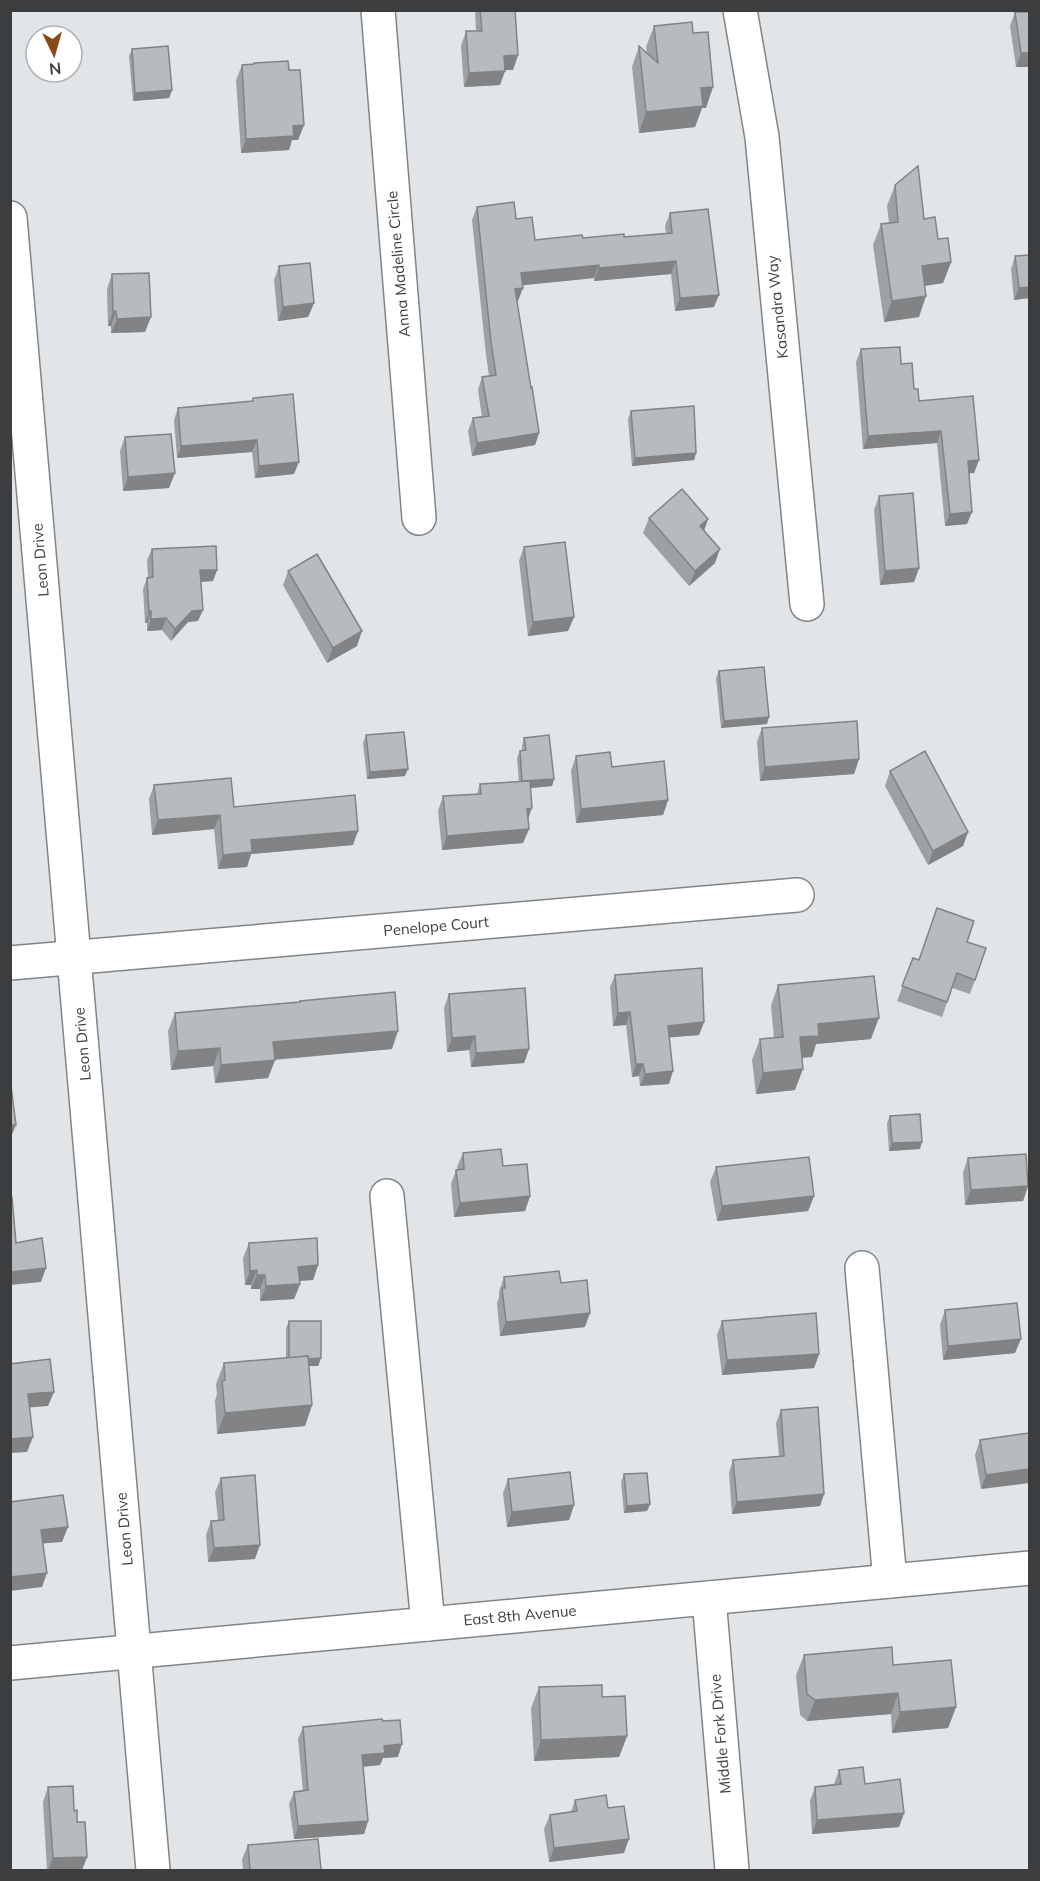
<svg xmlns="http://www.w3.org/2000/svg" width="1040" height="1881" viewBox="0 0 1040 1881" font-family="Mulish,sans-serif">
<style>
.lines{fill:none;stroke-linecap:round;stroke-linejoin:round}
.street-casing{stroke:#828587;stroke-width:36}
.secondary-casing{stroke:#828587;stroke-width:36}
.street{stroke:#fff;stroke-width:33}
.secondary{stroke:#fff;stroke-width:33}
.wall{fill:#9ea1a3}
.shaded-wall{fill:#818384}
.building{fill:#b8bbbd;stroke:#818384;stroke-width:1.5}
.labels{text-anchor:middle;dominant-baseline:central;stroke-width:5;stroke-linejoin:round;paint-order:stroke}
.street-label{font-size:15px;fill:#3c3d3e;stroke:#fff}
</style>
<rect width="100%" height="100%" fill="#e2e5e8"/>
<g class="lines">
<defs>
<g id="street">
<path d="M378,10L419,518"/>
<path d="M740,10L762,137L807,604"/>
<path d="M10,963L797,895"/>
<path d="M387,1196L428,1624"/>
<path d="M862,1268L890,1581"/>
<path d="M709,1598L732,1870"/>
<path d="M10,1663L1030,1568"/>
</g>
<path id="secondary" d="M10,218L153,1870"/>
</defs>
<use href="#street" class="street-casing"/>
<use href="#secondary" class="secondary-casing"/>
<use href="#street" class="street"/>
<use href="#secondary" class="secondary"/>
</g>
<g class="wall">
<path d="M475,10H515L518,55L513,70H505L500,85L464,87L461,46L466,31H476Z"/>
<path d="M1015,12L1029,67H1016L1010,26Z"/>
<path d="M654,26L706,108H702L695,127L639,133L632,67L639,46L647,53L646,47Z"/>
<path d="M132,49L172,90L169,98L133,101L129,56Z"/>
<path d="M242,65L289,70L304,125L298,140H292L289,150L241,153L236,80Z"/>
<path d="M895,185L924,219L938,239L951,262L943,283L925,286L919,317L884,322L873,245L881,224L889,223L887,206Z"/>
<path d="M477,207L516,219L535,240L624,237L666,233L665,226L670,213L714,307L675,311L671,274L594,281V278L522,285L523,288L517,301L531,388L539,433L535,445L472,456L468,431L473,418L482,417L478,390L482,377L489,376L486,355L472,220Z"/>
<path d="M1015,256L1029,298L1014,300L1011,269Z"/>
<path d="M279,266L314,303L308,317L278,321L274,280Z"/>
<path d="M112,274L145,332L111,333V326H108L107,289Z"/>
<path d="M861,349L901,364L914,389L919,401L979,460L974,473H969L967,524L945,526L937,443L863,449L856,362Z"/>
<path d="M253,398L294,474L255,478L252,452L177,458L174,420L178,408L252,402Z"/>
<path d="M631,411L696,453L694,460L632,466L628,419Z"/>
<path d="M125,437L169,488L123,491L120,451Z"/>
<path d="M879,496L919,568L914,582L880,585L874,510Z"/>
<path d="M649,518L708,519L704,530L715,563L689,586L643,533Z"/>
<path d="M524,547L574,617L568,631L528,636L519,561Z"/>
<path d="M152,549L217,570L213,581L201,582L198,621L188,622L171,641L162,630L147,631V623H145L143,589L147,578H148L147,560Z"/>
<path d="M288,571L357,646L327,663L283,585Z"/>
<path d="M719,671L767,724L721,728L716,678Z"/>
<path d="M762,728L859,759L854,774L760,781L757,742Z"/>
<path d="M366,735L405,776L367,779L363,743Z"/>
<path d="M524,738L554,779L552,786L531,788L528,820L529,829L523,843L442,850L438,811L443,796L477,794L480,784L519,782L517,758L520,751L522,750V746Z"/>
<path d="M576,756L612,767L668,800L663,815L576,823L571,771Z"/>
<path d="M890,771L968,832L963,846L928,865L885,786Z"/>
<path d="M154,785L234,807L353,845L251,854L247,867L218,869L214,829L152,835L149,799Z"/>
<path d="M967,942L986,948L970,994L952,988L942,1017L897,1001L913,958L919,960Z"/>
<path d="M615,975L704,1022L699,1035L670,1037L669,1084L640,1086L639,1076L632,1077L626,1025L613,1026L610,987Z"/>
<path d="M778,985L871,1039L816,1044L812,1057L802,1058L795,1090L756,1094L752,1060L760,1039L774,1038L771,1006Z"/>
<path d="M449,994L529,1049L524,1063L471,1067L469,1050L447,1052L444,1008Z"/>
<path d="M300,1001L392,1049L275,1060L268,1078L215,1083L213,1066L171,1070L168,1031L175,1013L300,1002Z"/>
<path d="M890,1116L920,1149L889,1151L887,1123Z"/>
<path d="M463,1153L530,1196L525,1211L454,1217L451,1184L456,1170H458L457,1167Z"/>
<path d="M968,1158L1028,1186L1023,1201L965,1205L963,1172Z"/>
<path d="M716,1167L814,1196L808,1211L717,1221L710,1182Z"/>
<path d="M249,1243L318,1265L313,1280L299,1281L300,1284L294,1299L260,1301V1289H251V1285H245L243,1258Z"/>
<path d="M504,1277L585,1327L500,1336L497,1303L499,1297V1292Z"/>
<path d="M945,1310L1015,1353L943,1360L940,1325Z"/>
<path d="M289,1321L321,1358L318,1366H309L312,1405L305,1426L217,1434L215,1401L217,1394L216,1384L224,1363L286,1358V1328Z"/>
<path d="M722,1321L819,1354L814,1368L722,1375L717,1335Z"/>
<path d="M781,1410L824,1494L820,1506L732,1514L729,1473L733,1460L779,1456L776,1423Z"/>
<path d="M1029,1433L981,1489L975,1455L980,1440Z"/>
<path d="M624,1474L650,1504L647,1511L624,1513L621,1482Z"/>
<path d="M221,1478L255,1559L208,1562L206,1535L211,1521L218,1520L215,1492Z"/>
<path d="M508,1479L574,1505L569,1520L507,1527L503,1493Z"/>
<path d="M804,1655L893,1665L956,1707L948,1728L892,1733L891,1714L807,1721L800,1715L796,1675Z"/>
<path d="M539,1687L602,1697L627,1736L619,1757L534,1761L531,1708Z"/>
<path d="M303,1727L398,1757L383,1758L380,1765L363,1767L368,1821L364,1834L294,1839L289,1804L294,1792L303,1791L298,1739Z"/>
<path d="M839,1770L865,1784L904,1813L899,1827L812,1834L810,1801L815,1787L834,1784Z"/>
<path d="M48,1787L74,1811L87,1857L82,1870H47L43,1802Z"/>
<path d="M575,1800L608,1808L624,1853L549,1862L544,1829L550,1815L571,1812Z"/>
<path d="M248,1845L321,1870H243L242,1859Z"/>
</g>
<g class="shaded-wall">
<path d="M1021,53H1029V67H1016Z"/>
<path d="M518,55L513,70H499L504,56Z"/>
<path d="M505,71L500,85L464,87L469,73Z"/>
<path d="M713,87L706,108H702L695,127L639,133L646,112L701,88Z"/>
<path d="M172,90L169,98L133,101L135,93Z"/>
<path d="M304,125L298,140H292L289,150L241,153L246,139L293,126Z"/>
<path d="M676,261L671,274L594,281L599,268Z"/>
<path d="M951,262L943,283L915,287L922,266Z"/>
<path d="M599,265L594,278L516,286L521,273Z"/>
<path d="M1029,287V298L1014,300L1019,288Z"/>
<path d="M523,288L518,301L511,302L515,289Z"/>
<path d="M719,295L714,307L675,311L680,298Z"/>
<path d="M926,296L919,317L884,322L892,301Z"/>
<path d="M314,303L308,317L278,321L283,307Z"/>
<path d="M116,311L111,326H108L113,312Z"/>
<path d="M151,317L145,332L111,333L117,319Z"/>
<path d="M941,431L937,443L863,449L868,436Z"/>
<path d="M539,433L535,445L472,456L477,443Z"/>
<path d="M257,440L252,452L177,458L181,446Z"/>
<path d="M696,453L694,460L632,466L635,458Z"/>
<path d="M979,460L974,473L963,474L968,461Z"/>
<path d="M299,462L294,474L255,478L259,466Z"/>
<path d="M175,473L169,488L123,491L128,477Z"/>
<path d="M972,512L967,524L945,526L950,514Z"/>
<path d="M708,519L703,534L700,526Z"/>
<path d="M720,549L715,563L689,586L695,571Z"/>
<path d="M919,568L914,582L880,585L885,571Z"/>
<path d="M200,570H217L213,581L196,582Z"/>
<path d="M203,610L198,621L188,622L171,641L175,629L192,611Z"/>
<path d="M151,611L147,623H145L149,612Z"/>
<path d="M574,617L568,631L528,636L533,622Z"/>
<path d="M166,618L162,630L147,631L151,619Z"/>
<path d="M362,631L357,646L327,663L333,648Z"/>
<path d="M769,717L767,724L721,728L724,721Z"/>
<path d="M859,759L854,774L760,781L765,767Z"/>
<path d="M408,769L405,776L367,779L370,772Z"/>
<path d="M554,779L552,786L520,789L522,781Z"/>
<path d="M668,800L663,815L576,823L581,809Z"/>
<path d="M532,808L527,822V809Z"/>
<path d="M220,815L214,829L152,835L158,820Z"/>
<path d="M529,829L523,843L442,850L447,836Z"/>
<path d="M358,831L353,845L251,854L247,867L218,869L223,855L251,840Z"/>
<path d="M968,832L963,846L928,865L933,851Z"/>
<path d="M630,1012L626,1025L613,1026L618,1013Z"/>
<path d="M879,1018L871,1039L816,1044L812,1057L793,1058L800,1037L818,1024Z"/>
<path d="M704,1022L699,1035L664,1038L668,1026Z"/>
<path d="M398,1031L392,1049L267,1060L273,1042Z"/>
<path d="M475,1036L469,1050L447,1052L452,1038Z"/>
<path d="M220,1048L213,1066L171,1070L178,1051Z"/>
<path d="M529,1049L524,1063L471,1067L476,1053Z"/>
<path d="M275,1060L268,1078L215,1083L221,1065Z"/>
<path d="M636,1064H643L639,1076L632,1077Z"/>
<path d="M803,1069L795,1090L756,1094L763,1073Z"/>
<path d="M673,1071L669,1084L640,1086L645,1074Z"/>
<path d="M10,1125H16L10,1139Z"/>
<path d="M922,1142L920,1149L889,1151L892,1143Z"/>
<path d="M1028,1186L1023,1201L965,1205L971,1190Z"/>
<path d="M530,1196L525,1211L454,1217L460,1203Z"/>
<path d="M814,1196L808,1211L717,1221L722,1206Z"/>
<path d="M318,1265L313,1280L293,1281L298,1267Z"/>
<path d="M46,1268L41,1282L10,1285V1272Z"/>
<path d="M257,1270L251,1285H245L250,1271Z"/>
<path d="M257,1275H265L260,1289H251Z"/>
<path d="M300,1284L294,1299L260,1301L266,1286Z"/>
<path d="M590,1313L585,1327L500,1336L506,1322Z"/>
<path d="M1021,1339L1015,1353L943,1360L948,1346Z"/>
<path d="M819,1354L814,1368L722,1375L727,1360Z"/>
<path d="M321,1358L318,1366H286L289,1359Z"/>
<path d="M54,1392L48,1406L23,1408L28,1394Z"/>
<path d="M312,1405L305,1426L217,1434L225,1413Z"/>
<path d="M33,1437L27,1452L10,1453V1439Z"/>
<path d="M1029,1469V1483L981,1489L986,1475Z"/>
<path d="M824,1494L820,1506L732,1514L737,1502Z"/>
<path d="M650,1504L647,1511L624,1513L627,1506Z"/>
<path d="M574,1505L569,1520L507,1527L512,1512Z"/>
<path d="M68,1527L62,1542L36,1544L41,1530Z"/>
<path d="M260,1545L255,1559L208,1562L214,1548Z"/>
<path d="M47,1573L42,1587L10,1591V1577Z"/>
<path d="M898,1693L891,1714L807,1721L815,1700Z"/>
<path d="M956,1707L948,1728L892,1733L900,1712Z"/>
<path d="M627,1736L619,1757L534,1761L541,1740Z"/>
<path d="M402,1744L398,1757L383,1758L380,1765L358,1767L362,1755L384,1746Z"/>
<path d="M904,1813L899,1827L812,1834L817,1820Z"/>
<path d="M368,1821L364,1834L294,1839L298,1826Z"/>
<path d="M629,1839L624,1853L549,1862L554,1848Z"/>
<path d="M87,1857L82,1870H48L53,1858Z"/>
</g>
<g class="building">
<path d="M480,10H515L518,55L504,56L505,71L469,73L466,31H482Z"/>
<path d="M1015,12H1029V53H1021Z"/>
<path d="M692,22L693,33L708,32L713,87L701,88L703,106L646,112L639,46L658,63L654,26Z"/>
<path d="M168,46L172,90L135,93L132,49Z"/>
<path d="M288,61L289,70H300L304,125L293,126L294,136L246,139L242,65L254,64V63Z"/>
<path d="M918,166L924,219L935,217L938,239L948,238L951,262L922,266L926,296L892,301L881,224L898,222L895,185Z"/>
<path d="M514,202L516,219L532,217L535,240L582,235L583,238L624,234V237L672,233L670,213L708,209L719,295L680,298L676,261L599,268V265L521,273L523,288L515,289L531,388L532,387L539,433L477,443L473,418L489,416L482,377L496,375L491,342L477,207Z"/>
<path d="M1029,255V287L1019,288L1015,256Z"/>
<path d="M310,263L314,303L283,307L279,266Z"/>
<path d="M149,273L151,317L117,319L116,311L113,312L112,274Z"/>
<path d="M900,347L901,364L912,363L914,389H918L919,401L973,396L979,460L968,461L972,512L950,514L941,431L868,436L861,349Z"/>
<path d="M293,394L299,462L259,466L257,440L181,446L178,408L253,401V398Z"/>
<path d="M694,406L696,453L635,458L631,411Z"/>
<path d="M171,434L175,473L128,477L125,437Z"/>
<path d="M682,489L708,519L700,526L720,549L695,571L649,518Z"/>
<path d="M913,493L919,568L885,571L879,496Z"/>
<path d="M565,542L574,617L533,622L524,547Z"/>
<path d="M216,546L217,570H200L203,610L192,611L175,629L166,618L151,619V611L149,612L147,578L153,577L152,549Z"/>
<path d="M317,554L362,631L333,648L288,571Z"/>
<path d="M764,667L769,717L724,721L719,671Z"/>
<path d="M857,721L859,759L765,767L762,728Z"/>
<path d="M404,732L408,769L370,772L366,735Z"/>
<path d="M549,735L554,779L522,781L520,751L526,750L524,738Z"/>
<path d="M925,751L968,832L933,851L890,771Z"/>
<path d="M610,752L612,767L664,761L668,800L581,809L576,756Z"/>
<path d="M231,778L234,807L355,795L358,831L251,840L252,852L223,855L220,815L158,820L154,785Z"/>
<path d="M530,781L532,808L527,809L529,829L447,836L443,796L481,794L480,784Z"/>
<path d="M937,908L974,921L967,942L986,948L975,980L957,973L947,1002L902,986L913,958L919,960Z"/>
<path d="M702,968L704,1022L668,1026L673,1071L645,1074L643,1064H636L630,1012L618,1013L615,975Z"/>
<path d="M874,976L879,1018L818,1024L819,1036L800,1037L803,1069L763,1073L760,1039L783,1037L778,985Z"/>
<path d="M525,988L529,1049L476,1053L475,1036L452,1038L449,994Z"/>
<path d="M395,992L398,1031L273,1042L275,1060L221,1065L220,1048L178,1051L175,1013L300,1002V1001Z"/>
<path d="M10,1078L16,1125H10Z"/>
<path d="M920,1114L922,1142L892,1143L890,1116Z"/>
<path d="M501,1149L503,1166L527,1164L530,1196L460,1203L456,1170L464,1169L463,1153Z"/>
<path d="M1026,1154L1028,1186L971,1190L968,1158Z"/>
<path d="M809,1157L814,1196L722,1206L716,1167Z"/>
<path d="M10,1197H12L16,1243L42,1238L46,1268L10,1272Z"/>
<path d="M317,1238L318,1265L298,1267L300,1284L266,1286L265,1275H257V1270L250,1271L249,1243Z"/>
<path d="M559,1271L561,1283L587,1280L590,1313L506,1322L502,1288H505L504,1277Z"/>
<path d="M1017,1303L1021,1339L948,1346L945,1310Z"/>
<path d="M816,1313L819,1354L727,1360L722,1321Z"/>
<path d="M289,1321H321V1358L308,1359V1356L289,1358Z"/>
<path d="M308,1356L312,1405L225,1413L222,1381L225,1380L224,1363Z"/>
<path d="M50,1359L54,1392L28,1394L33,1437L10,1439V1364Z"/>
<path d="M818,1407L824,1494L737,1502L733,1460L784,1456L781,1410Z"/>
<path d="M1029,1433V1469L986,1475L980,1440Z"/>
<path d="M570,1472L574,1505L512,1512L508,1479Z"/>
<path d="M647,1473L650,1504L627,1506L624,1474Z"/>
<path d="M255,1475L260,1545L214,1548L211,1521L224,1520L221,1478Z"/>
<path d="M63,1495L68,1527L41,1530L47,1573L10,1577V1502Z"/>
<path d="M892,1647L893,1665L951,1660L956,1707L900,1712L898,1693L815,1700L807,1694L804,1655Z"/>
<path d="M602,1685V1697L625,1696L627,1736L541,1740L539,1687Z"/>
<path d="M382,1719L383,1721L400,1720L402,1744L384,1746L385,1753L362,1755L368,1821L298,1826L294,1792L308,1790L303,1727Z"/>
<path d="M863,1767L865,1784L900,1779L904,1813L817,1820L815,1787L841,1784L839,1770Z"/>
<path d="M73,1786L74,1811L77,1810V1822H85L87,1857L53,1858L48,1787Z"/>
<path d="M606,1795L608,1808L624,1806L629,1839L554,1848L550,1815L577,1811L575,1800Z"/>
<path d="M318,1839L321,1870H250L248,1845Z"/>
</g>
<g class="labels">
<g class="street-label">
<text transform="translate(398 264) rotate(-95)">Anna Madeline Circle</text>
<text transform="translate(777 307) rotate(-96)">Kasandra Way</text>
<text transform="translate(40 560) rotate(-95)">Leon Drive</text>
<text transform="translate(436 926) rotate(-5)">Penelope Court</text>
<text transform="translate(82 1044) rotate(-95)">Leon Drive</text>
<text transform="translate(124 1529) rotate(-95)">Leon Drive</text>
<text transform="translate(520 1615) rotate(-5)">East 8th Avenue</text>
<text transform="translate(720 1734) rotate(-95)">Middle Fork Drive</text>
</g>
</g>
<rect width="1040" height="1881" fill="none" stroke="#3c3d3e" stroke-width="24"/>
<g transform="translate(54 54) rotate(175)"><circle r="28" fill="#ffffff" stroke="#b1b1b2" stroke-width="1.5"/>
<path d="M0-4.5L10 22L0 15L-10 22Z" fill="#8a4816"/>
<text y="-9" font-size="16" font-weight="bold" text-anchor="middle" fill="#3c3d3e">N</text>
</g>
</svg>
